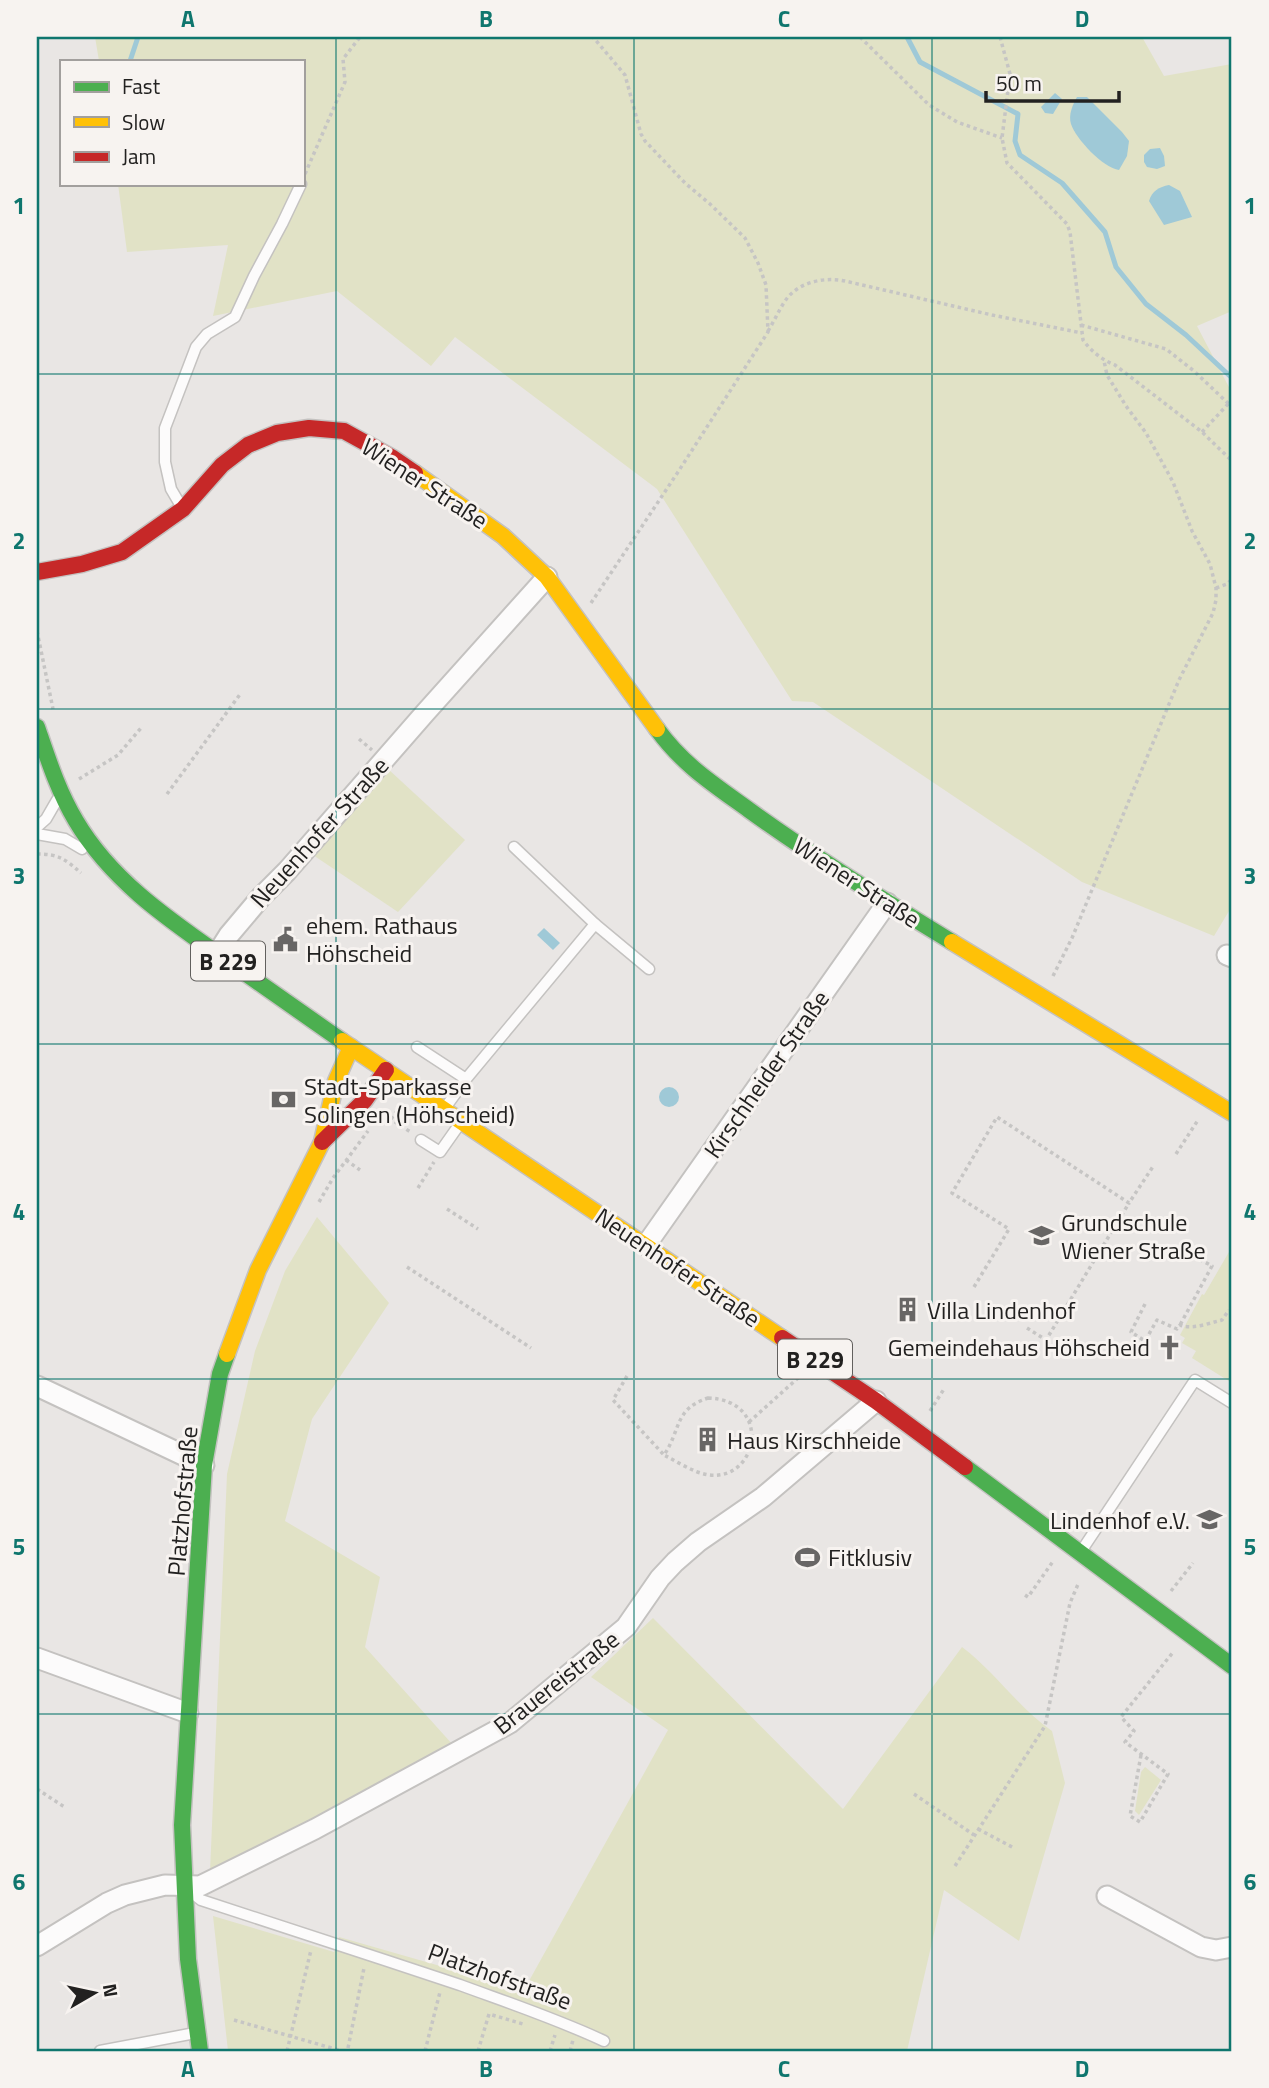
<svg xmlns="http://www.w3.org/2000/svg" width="1269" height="2088" viewBox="0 0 1269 2088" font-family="'Titillium Web',sans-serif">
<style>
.green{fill:#e1e2c6}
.water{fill:#9fc9d7}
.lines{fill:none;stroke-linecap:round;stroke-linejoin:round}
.stream{stroke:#9fc9d7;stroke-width:5}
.lane-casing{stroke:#c4c2c0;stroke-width:13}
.street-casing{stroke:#c4c2c0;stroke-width:23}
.fast-casing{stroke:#c4c2c0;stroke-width:19}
.slow-casing{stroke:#c4c2c0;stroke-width:19}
.jam-casing{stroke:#c4c2c0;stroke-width:19}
.path{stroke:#c6c5c4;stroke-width:3.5;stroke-dasharray:3.5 3.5;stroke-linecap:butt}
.lane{stroke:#fcfbfb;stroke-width:10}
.street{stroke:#fcfbfb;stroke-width:19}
.fast{stroke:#4caf50;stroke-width:16}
.slow{stroke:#ffc107;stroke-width:16}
.jam{stroke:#c62828;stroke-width:16}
.grid{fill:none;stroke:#0f766e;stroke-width:2;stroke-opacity:0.55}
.labels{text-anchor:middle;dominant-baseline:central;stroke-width:6;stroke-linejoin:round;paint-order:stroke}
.shield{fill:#f7f3f0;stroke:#62605e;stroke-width:2}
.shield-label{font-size:23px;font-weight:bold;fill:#222120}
.street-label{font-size:24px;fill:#222120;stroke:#f7f3f0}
.poi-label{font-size:24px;fill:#222120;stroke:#f7f3f0;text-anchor:start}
.neatline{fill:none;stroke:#0f766e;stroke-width:2.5}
.grid-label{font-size:23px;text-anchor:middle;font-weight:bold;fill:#0f766e}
</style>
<rect width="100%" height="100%" fill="#e9e6e4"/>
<g class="green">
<path d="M95,37H1142L1164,76L1232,64V311L1197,326L1232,393V906L1214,936L1082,882L813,702L792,701L657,489L455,337L431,366L337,291L213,316L228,245L127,252L118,184H303V61H99Z"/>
<path d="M388,769L465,840L398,912L310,853Z"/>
<path d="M317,1217L389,1303L312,1419L285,1521L380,1577L365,1647L453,1745L218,1871L210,1872L227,1474L255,1351L285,1271Z"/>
<path d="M1229,1252L1232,1254V1383L1192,1358L1196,1351L1182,1343L1185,1338L1180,1335L1202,1294L1204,1295Z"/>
<path d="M653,1618L843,1809L962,1647C995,1672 1018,1707 1052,1731L1065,1783L1019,1941L944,1890L907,2051H228L213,1916L334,1952L339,1937L524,1990L668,1730L591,1677Z"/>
<path d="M1145,1767L1161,1780L1139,1815L1135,1811L1141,1772Z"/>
</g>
<g class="water">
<path d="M1055,93L1062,99L1053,114L1045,113L1041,107Z"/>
<path d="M1077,97H1087L1122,132L1129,141L1127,156L1119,170C1103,168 1076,139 1071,124C1068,115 1073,104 1077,97Z"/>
<path d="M1160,148L1164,156L1165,166L1157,169L1147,167L1144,162V155L1150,149Z"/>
<path d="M1169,185L1180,191L1192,217L1164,225L1149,201C1152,191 1159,187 1169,185Z"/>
<path d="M544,928L560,943L553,950L537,935Z"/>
<circle cx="669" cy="1097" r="10"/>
</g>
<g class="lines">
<g class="stream">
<path d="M907,37L920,62L1018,114L1015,141L1020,155L1062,183L1105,232L1116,267L1146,304L1186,335L1232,378"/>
<path d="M130,61L138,37"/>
</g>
<defs>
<g id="lane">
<path d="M181,506L171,489L165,462V428L196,347L207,334L235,317L254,276L282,224L301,184"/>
<path d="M37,827L46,819L57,800"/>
<path d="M37,834L65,839L82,849"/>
<path d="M514,847L595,924"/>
<path d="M417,1047L466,1079"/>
<path d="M445,1108L466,1079L595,924L649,969"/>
<path d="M421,1140L440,1152L459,1125"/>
<path d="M1082,1550L1195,1380L1232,1403"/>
<path d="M191,1892L201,1900C288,1929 374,1956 460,1985C509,2003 557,2019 604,2041"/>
<path d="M100,2051L195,2033"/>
</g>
<g id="street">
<path d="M217,954L229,935L261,897L287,871L425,713L547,577"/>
<path d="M1227,955L1232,957"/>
<path d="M646,1245L887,903"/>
<path d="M37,1386L204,1465"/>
<path d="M37,1658L188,1713"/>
<path d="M1107,1896L1201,1947L1216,1950L1232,1947"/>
<path d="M37,1946L107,1903L125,1895L165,1885L200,1886L315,1829L510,1723L626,1627L660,1578L675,1562L698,1542L763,1497L876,1401"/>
</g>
<g id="fast">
<path d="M37,727C48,759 58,791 76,821C112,882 171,921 228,961C266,988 304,1014 342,1041"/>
<path d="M657,729C683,765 713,784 749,810C814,857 883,900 952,942"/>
<path d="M965,1467L1232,1666"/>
<path d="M200,2051L188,1959L182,1825L204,1465L220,1374L227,1354"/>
</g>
<g id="slow">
<path d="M415,473L503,536L547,577L657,729"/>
<path d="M952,942L1232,1113"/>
<path d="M342,1041L782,1338"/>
<path d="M227,1354L258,1270L322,1142L336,1081L351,1047"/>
</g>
<g id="jam">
<path d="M37,572L82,564L122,552L183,509L222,465L248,445L277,433L309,428L344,431L393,458L415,473"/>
<path d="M322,1142L365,1100L386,1070"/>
<path d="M782,1338L876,1401L965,1467"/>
</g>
</defs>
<use href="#lane" class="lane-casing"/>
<use href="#street" class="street-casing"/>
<use href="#fast" class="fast-casing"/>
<use href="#slow" class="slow-casing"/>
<use href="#jam" class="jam-casing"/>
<g class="path">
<path d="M860,37L929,105L957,122L1002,138"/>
<path d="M1000,37L1010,74L1002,138L1007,163L1067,224L1070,232L1083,340C1091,351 1102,360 1115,365L1202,432L1232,461"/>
<path d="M305,174L345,82L343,59L360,37"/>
<path d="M1081,325L1166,349L1194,371L1232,407"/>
<path d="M768,331C775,320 780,307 788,297C802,281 826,277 845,281L992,315L1082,333"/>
<path d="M1202,432L1229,403"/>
<path d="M1216,588L1227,584L1232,579"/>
<path d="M591,603L678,472L768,332L766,285L758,263L745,238L710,204L685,183L645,141L641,134L625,75L593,37"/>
<path d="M37,631L53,709"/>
<path d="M359,739L372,750"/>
<path d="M79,779L118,755L141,728"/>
<path d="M167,794L241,693"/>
<path d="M37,854C59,854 65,859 81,873"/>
<path d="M1053,976L1072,938L1179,680L1213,613L1216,600V588L1210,564L1192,531L1173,482L1146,433L1126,406L1107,375L1104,361"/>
<path d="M383,1114L412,1133"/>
<path d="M391,1119L399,1108"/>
<path d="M1176,1154L1198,1120"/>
<path d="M346,1160L360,1170"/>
<path d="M418,1188L434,1162"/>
<path d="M319,1202L333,1178L368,1131"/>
<path d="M447,1209L478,1229"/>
<path d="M1178,1255L1181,1249L1212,1266L1180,1325"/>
<path d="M407,1267L531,1348"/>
<path d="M974,1287L1009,1229L952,1193L997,1117L1129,1203L1154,1165"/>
<path d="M1145,1304L1131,1332L1145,1341L1157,1320L1177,1329L1180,1325C1193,1330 1209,1323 1222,1320L1229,1310"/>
<path d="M1027,1328L1046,1340L1129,1203"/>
<path d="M627,1376L613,1400L664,1455"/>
<path d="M708,1398C773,1400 759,1481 709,1475C694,1473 678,1462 664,1455C681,1430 674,1409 708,1398Z"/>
<path d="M930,1411L944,1389"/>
<path d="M749,1422L798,1378"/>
<path d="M1171,1591L1193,1563"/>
<path d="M1025,1595L1028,1597L1054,1560"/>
<path d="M1141,1755L1130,1816L1140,1822L1168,1774L1125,1742L1134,1731L1121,1717L1174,1651"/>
<path d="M37,1789L66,1808"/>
<path d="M914,1794L974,1835"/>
<path d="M978,1829L1014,1848"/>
<path d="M955,1866L1045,1726L1070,1603L1079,1582"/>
<path d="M234,2020L342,2051"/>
<path d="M348,2048L364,1968"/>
<path d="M287,2051L311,1950"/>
<path d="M425,2051L440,1992"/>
<path d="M478,2051L489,2014L523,2024"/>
<path d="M550,2051L555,2035"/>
<path d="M570,2051L573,2040"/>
</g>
<use href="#lane" class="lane"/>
<use href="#street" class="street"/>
<use href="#fast" class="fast"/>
<use href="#slow" class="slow"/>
<use href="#jam" class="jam"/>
</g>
<path class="grid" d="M336,37V2051M634,37V2051M932,37V2051M37,374H1232M37,709H1232M37,1044H1232M37,1379H1232M37,1714H1232"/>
<defs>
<symbol id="civic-bare" viewBox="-9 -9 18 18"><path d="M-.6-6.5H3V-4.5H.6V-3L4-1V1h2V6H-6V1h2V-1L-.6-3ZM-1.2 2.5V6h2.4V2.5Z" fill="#686665" stroke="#f7f3f0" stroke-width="2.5" paint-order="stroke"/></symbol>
<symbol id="bank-bare" viewBox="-9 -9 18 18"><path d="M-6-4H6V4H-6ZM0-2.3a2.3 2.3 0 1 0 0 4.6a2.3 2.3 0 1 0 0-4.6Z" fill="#686665" stroke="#f7f3f0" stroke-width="2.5" paint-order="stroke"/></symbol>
<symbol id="school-bare" viewBox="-9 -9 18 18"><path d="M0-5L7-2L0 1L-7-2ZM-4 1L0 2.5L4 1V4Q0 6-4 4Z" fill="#686665" stroke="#f7f3f0" stroke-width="2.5" paint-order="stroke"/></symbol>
<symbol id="building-bare" viewBox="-9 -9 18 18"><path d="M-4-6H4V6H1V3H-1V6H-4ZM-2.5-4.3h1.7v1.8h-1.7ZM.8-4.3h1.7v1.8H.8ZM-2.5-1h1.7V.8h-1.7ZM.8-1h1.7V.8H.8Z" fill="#686665" stroke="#f7f3f0" stroke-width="2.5" paint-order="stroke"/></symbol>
<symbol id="church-bare" viewBox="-9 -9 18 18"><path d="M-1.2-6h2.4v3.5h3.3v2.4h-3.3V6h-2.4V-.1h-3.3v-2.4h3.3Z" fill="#686665" stroke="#f7f3f0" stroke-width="2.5" paint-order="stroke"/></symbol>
<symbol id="stadium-bare" viewBox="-9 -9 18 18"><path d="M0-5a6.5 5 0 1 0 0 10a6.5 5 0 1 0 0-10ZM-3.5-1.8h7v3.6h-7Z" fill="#686665" stroke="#f7f3f0" stroke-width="2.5" paint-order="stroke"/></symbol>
</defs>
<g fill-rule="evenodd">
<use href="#civic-bare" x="268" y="922" width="35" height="35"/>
<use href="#bank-bare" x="266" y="1082" width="35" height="35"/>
<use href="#school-bare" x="1024" y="1218" width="35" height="35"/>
<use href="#building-bare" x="890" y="1292" width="35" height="35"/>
<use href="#church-bare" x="1152" y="1330" width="35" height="35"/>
<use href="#building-bare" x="690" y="1422" width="35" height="35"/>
<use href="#school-bare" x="1192" y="1502" width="35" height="35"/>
<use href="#stadium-bare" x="790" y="1540" width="35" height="35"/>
</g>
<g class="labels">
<g class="shield">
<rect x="191" y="941.5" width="74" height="39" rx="5"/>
<rect x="778" y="1339.5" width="74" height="39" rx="5"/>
</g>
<g class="shield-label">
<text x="228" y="961">B 229</text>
<text x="815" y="1359">B 229</text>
</g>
<g class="street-label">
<text transform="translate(425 483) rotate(33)">Wiener Straße</text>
<text transform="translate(319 832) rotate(-48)">Neuenhofer Straße</text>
<text transform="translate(857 882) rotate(33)">Wiener Straße</text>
<text transform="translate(766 1074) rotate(-55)">Kirschheider Straße</text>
<text transform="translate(678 1267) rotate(34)">Neuenhofer Straße</text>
<text transform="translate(182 1501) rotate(-85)">Platzhofstraße</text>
<text transform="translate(556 1682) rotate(-38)">Brauereistraße</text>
<text transform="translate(500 1976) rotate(20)">Platzhofstraße</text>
</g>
<g class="poi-label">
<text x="306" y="925">ehem. Rathaus<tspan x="306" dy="28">Höhscheid</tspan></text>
<text x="304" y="1086">Stadt-Sparkasse<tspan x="304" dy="28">Solingen (Höhscheid)</tspan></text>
<text x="1061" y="1222">Grundschule<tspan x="1061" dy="28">Wiener Straße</tspan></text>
<text x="927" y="1310">Villa Lindenhof</text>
<text x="1150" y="1347" text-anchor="end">Gemeindehaus Höhscheid</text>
<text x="727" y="1440">Haus Kirschheide</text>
<text x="1190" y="1520" text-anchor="end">Lindenhof e.V.</text>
<text x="828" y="1557">Fitklusiv</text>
</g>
</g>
<rect width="1269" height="2088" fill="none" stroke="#f7f3f0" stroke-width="77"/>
<rect x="60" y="60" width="245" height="126" fill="#f7f3f0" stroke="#a29f9d" stroke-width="2"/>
<rect x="74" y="82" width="35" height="10" fill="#4caf50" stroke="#a29f9d" stroke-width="2"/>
<text x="122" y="94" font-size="21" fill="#222120">Fast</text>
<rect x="74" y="117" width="35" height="10" fill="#ffc107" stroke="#a29f9d" stroke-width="2"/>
<text x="122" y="130" font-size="21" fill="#222120">Slow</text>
<rect x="74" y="152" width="35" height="10" fill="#c62828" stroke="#a29f9d" stroke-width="2"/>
<text x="122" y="164" font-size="21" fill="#222120">Jam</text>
<g transform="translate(94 1993) rotate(81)" stroke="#f7f3f0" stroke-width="5" paint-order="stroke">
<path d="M0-5L12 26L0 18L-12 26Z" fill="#222120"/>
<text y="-10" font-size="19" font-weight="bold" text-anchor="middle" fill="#222120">N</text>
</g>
<path d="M986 91v10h133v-10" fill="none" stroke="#222120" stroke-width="3.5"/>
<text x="996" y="91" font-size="21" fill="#222120" stroke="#f7f3f0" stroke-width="5" paint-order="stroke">50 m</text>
<rect x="38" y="38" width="1192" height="2012" class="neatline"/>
<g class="grid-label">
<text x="188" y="27">A</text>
<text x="486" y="27">B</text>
<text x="784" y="27">C</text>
<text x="1082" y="27">D</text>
<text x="19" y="214">1</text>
<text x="1250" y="214">1</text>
<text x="19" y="549">2</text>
<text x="1250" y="549">2</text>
<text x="19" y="884">3</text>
<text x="1250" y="884">3</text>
<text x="19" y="1220">4</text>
<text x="1250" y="1220">4</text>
<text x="19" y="1555">5</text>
<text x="1250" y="1555">5</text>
<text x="19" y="1890">6</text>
<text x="1250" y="1890">6</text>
<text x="188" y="2077">A</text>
<text x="486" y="2077">B</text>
<text x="784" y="2077">C</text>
<text x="1082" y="2077">D</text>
</g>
</svg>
